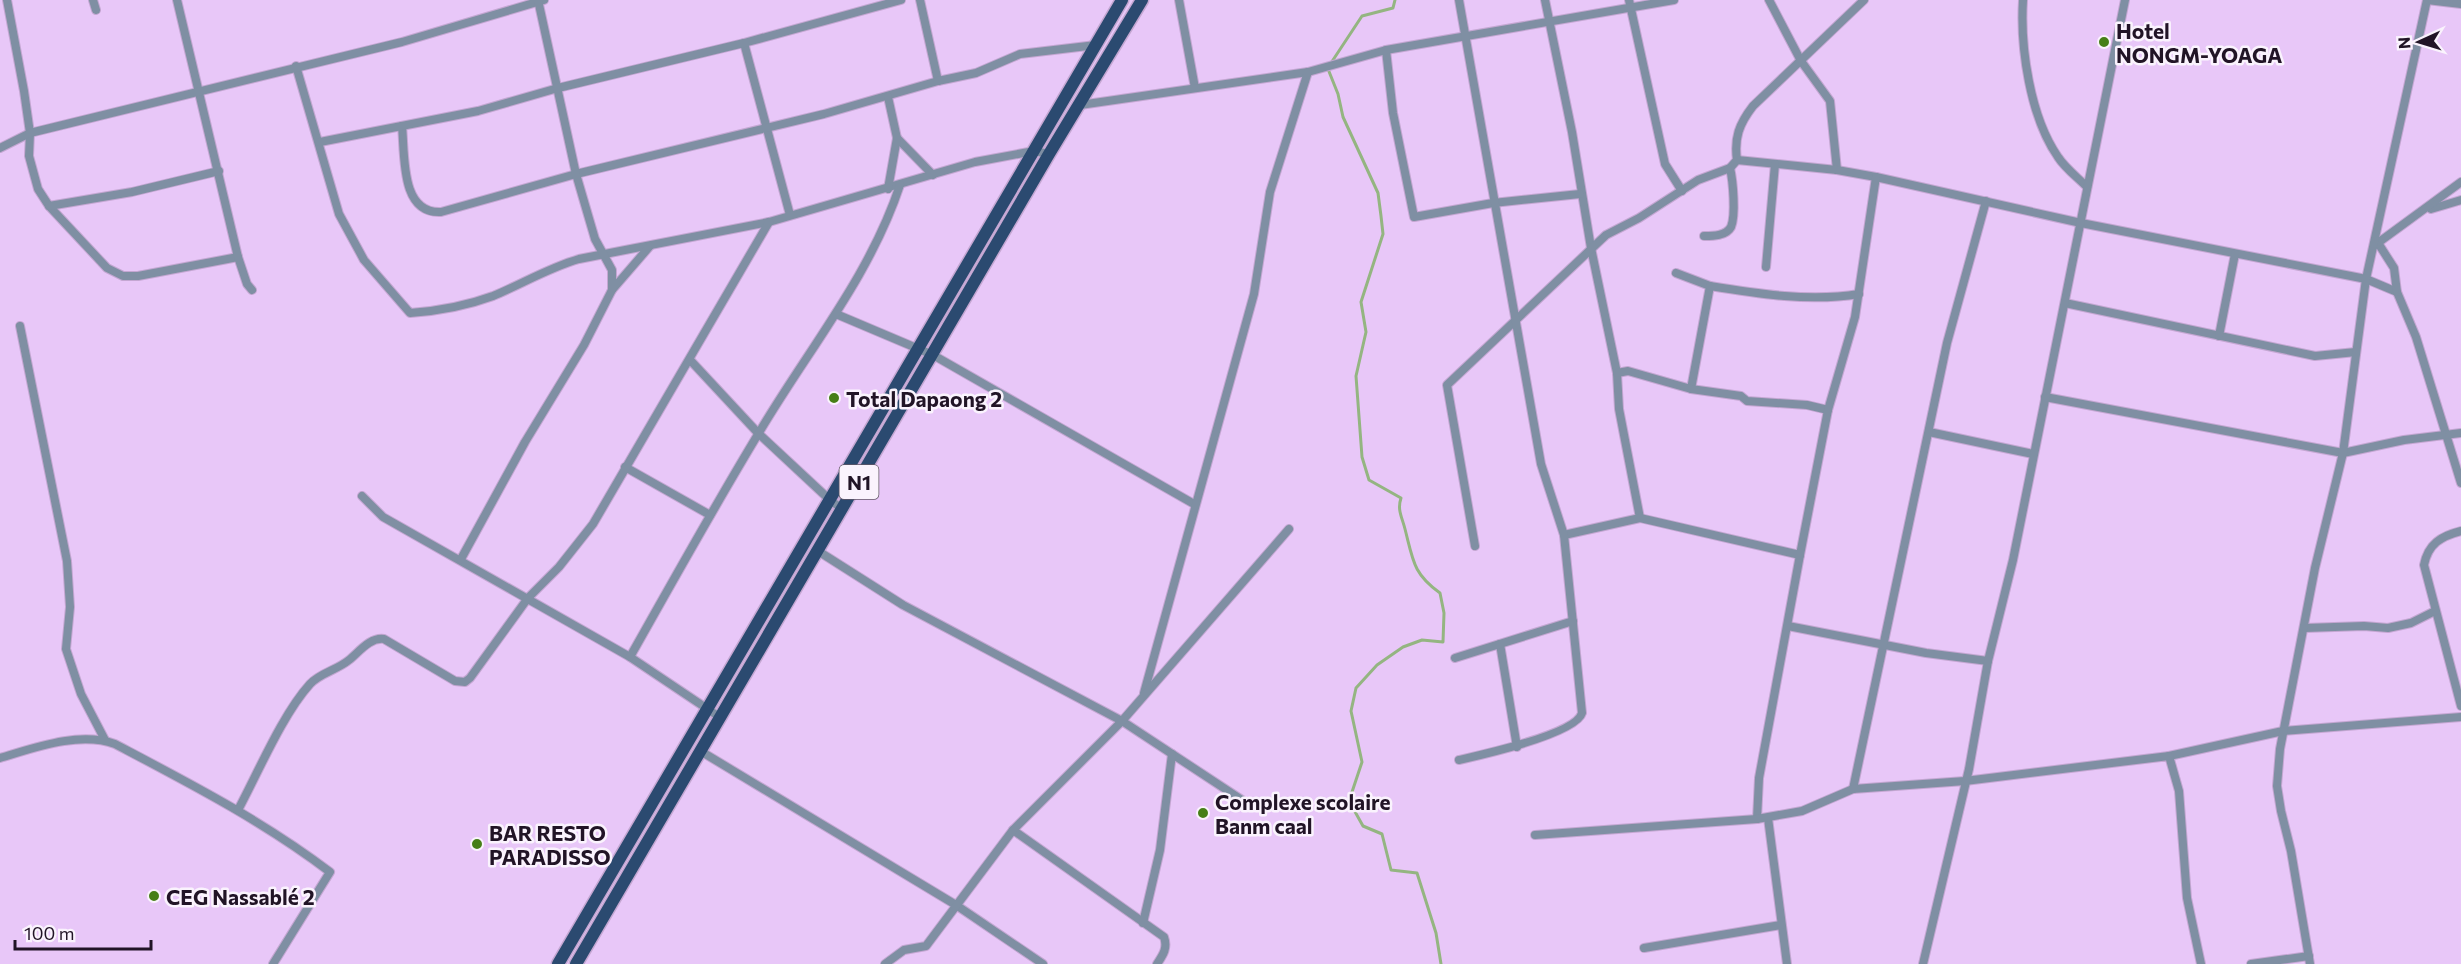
<svg xmlns="http://www.w3.org/2000/svg" width="2461" height="964" viewBox="0 0 2461 964" font-family="Commissioner,sans-serif">
<style>
.lines{fill:none;stroke-linecap:round;stroke-linejoin:round}
.stream{stroke:#94b581;stroke-width:3}
.minor-casing{stroke:#c4a7d2;stroke-width:10}
.trunk-casing{stroke:#c4a7d2;stroke-width:15}
.minor{stroke:#7f8fa3;stroke-width:8}
.trunk{stroke:#2b4a70;stroke-width:12}
.poi-dot{fill:#467f17;stroke:#faf3fd;stroke-width:2}
.labels{text-anchor:middle;dominant-baseline:central;stroke-width:5;stroke-linejoin:round;paint-order:stroke}
.shield{fill:#faf3fd;stroke:#625766;stroke-width:1.5}
.shield-label{font-size:20px;font-weight:bold;fill:#211426}
.poi-label{font-size:21px;font-weight:bold;fill:#211426;stroke:#faf3fd;text-anchor:start}
</style>
<rect width="100%" height="100%" fill="#e8c7f8"/>
<g class="lines">
<g class="stream">
<path d="M1331,63L1362,16L1393,8L1395,0"/>
<path d="M1328,69L1338,94L1343,117L1378,193L1381,216L1383,234L1361,302L1366,332L1356,376L1362,457L1369,480L1401,498C1397,510 1402,517 1405,529C1413,560 1413,574 1440,593L1444,613L1443,642L1422,640L1403,647L1377,665L1356,688L1351,711L1362,762L1349,801L1363,826L1382,834L1391,870L1417,873L1436,933L1441,964"/>
</g>
<defs>
<g id="minor">
<path d="M7,0L24,91L30,133L29,156L38,189L49,206L107,268L123,276H138L238,257"/>
<path d="M93,0L96,10"/>
<path d="M177,0L238,257L247,284L252,290"/>
<path d="M920,0L938,81"/>
<path d="M1179,0L1195,88"/>
<path d="M1545,0L1572,132L1591,248L1617,373L1619,409L1640,518"/>
<path d="M1629,0L1665,164L1682,191"/>
<path d="M1769,0L1801,61L1830,101L1837,170"/>
<path d="M2023,0C2020,47 2030,117 2058,157C2065,168 2077,177 2087,187"/>
<path d="M2427,0L2461,4"/>
<path d="M744,43L790,215"/>
<path d="M1386,50L1393,113L1414,217L1493,203L1580,194"/>
<path d="M296,66L339,214L364,260L410,313C438,311 466,306 493,296C522,284 548,268 579,259L769,222L975,162L1034,151L1049,154"/>
<path d="M1080,105L1308,72L1386,50L1674,0"/>
<path d="M402,126C405,155 400,214 441,212L576,174L824,114L938,81L976,73L1020,54L1096,45"/>
<path d="M897,138L933,175"/>
<path d="M320,142L478,111L558,88L744,43L901,0"/>
<path d="M0,148L30,133L402,42L544,0"/>
<path d="M1737,160L1837,170L1876,177L2081,223L2366,279L2397,292L2416,337L2461,483"/>
<path d="M888,189L897,138L888,97"/>
<path d="M49,206L132,192L219,171"/>
<path d="M2431,209L2461,200"/>
<path d="M1704,236C1713,236 1726,236 1731,227C1736,215 1733,181 1730,168"/>
<path d="M2378,243L2394,268L2397,292"/>
<path d="M2375,245L2461,182"/>
<path d="M1766,267L1775,164"/>
<path d="M1676,273L1710,286L1691,389"/>
<path d="M1710,286C1759,294 1810,302 1859,294"/>
<path d="M612,290L650,246"/>
<path d="M2065,303L2315,356L2356,352"/>
<path d="M836,314L933,355L1194,504"/>
<path d="M20,326L67,561L70,607L66,649L81,694L105,740"/>
<path d="M2219,336L2235,254"/>
<path d="M691,361L758,433L831,501L843,509"/>
<path d="M1617,373L1628,371L1691,389L1741,396L1747,401L1807,405L1828,410"/>
<path d="M2045,397L2343,453L2404,440L2461,433"/>
<path d="M1929,432L2033,454"/>
<path d="M625,467L710,515"/>
<path d="M362,496L383,517L630,657L721,718"/>
<path d="M2461,531C2441,536 2428,544 2424,565L2461,706"/>
<path d="M1564,535L1640,518L1800,555"/>
<path d="M1475,546L1447,385L1606,235L1639,218L1698,180L1730,168L1737,160C1734,138 1739,124 1753,106L1864,0"/>
<path d="M818,551L903,605L1122,721L1242,800"/>
<path d="M461,559L525,442L584,345L612,290V270L595,239L576,174L538,0"/>
<path d="M1788,626L1926,653L1988,661"/>
<path d="M2305,628L2364,626L2388,628L2411,623L2435,611"/>
<path d="M1500,644L1517,747"/>
<path d="M630,657C673,581 715,505 760,431C808,350 870,276 900,185"/>
<path d="M1455,658L1573,621"/>
<path d="M1144,693L1254,294L1270,192L1308,72"/>
<path d="M702,752L956,905L1043,964"/>
<path d="M2169,756L2283,731L2461,717"/>
<path d="M0,758C34,748 79,731 115,744C189,783 263,821 330,872L273,964"/>
<path d="M1459,760C1481,755 1576,734 1582,713L1564,535L1541,464L1459,0"/>
<path d="M1853,789L1947,343L1986,201"/>
<path d="M238,810C258,773 282,715 310,684C320,673 337,670 349,660C359,652 370,637 384,639L455,681L465,682L470,678L528,598L559,567L593,524L769,222"/>
<path d="M1768,818L1787,964"/>
<path d="M1757,819L1759,778L1800,555L1828,410L1855,317L1876,177"/>
<path d="M1013,830L1164,937C1168,948 1163,955 1157,964"/>
<path d="M1535,835L1757,819L1802,811L1853,789L1965,781L2169,756L2179,791L2187,898L2201,964"/>
<path d="M1143,923L1160,850L1172,754"/>
<path d="M1644,948L1781,925"/>
<path d="M885,964L904,950L926,946L1013,830L1122,721L1289,529"/>
<path d="M1923,964L1969,769L1988,661L2013,560L2125,0"/>
<path d="M2251,964L2309,956"/>
<path d="M2310,964L2291,851L2281,811L2277,786L2280,749L2315,568L2343,453L2366,279L2427,0"/>
</g>
<g id="trunk">
<path d="M558,964L1122,0"/>
<path d="M576,964L1049,154L1142,0"/>
</g>
</defs>
<use href="#minor" class="minor-casing"/>
<use href="#trunk" class="trunk-casing"/>
<use href="#minor" class="minor"/>
<use href="#trunk" class="trunk"/>
</g>
<g class="poi-dot">
<circle cx="2104" cy="42" r="6"/>
<circle cx="834" cy="398" r="6"/>
<circle cx="1203" cy="813" r="6"/>
<circle cx="477" cy="844" r="6"/>
<circle cx="154" cy="896" r="6"/>
</g>
<g class="labels">
<rect class="shield" x="839.5" y="465" width="39" height="34" rx="4.5"/>
<g class="shield-label">
<text x="859" y="482">N1</text>
</g>
<g class="poi-label">
<text x="2116" y="30">Hotel<tspan x="2116" dy="24">NONGM-YOAGA</tspan></text>
<text x="846" y="398">Total Dapaong 2</text>
<text x="1215" y="801">Complexe scolaire<tspan x="1215" dy="24">Banm caal</tspan></text>
<text x="489" y="832">BAR RESTO<tspan x="489" dy="24">PARADISSO</tspan></text>
<text x="166" y="896">CEG Nassablé 2</text>
</g>
</g>
<g transform="translate(2419 42) rotate(266)" stroke="#faf3fd" stroke-width="4.5" paint-order="stroke">
<path d="M0-4.5L10 22L0 15L-10 22Z" fill="#211426"/>
<text y="-9" font-size="16" font-weight="bold" text-anchor="middle" fill="#211426">N</text>
</g>
<path d="M15 940v9h136v-9" fill="none" stroke="#211426" stroke-width="3"/>
<text x="24" y="940" font-size="18" fill="#211426" stroke="#faf3fd" stroke-width="4.5" paint-order="stroke">100 m</text>
</svg>
